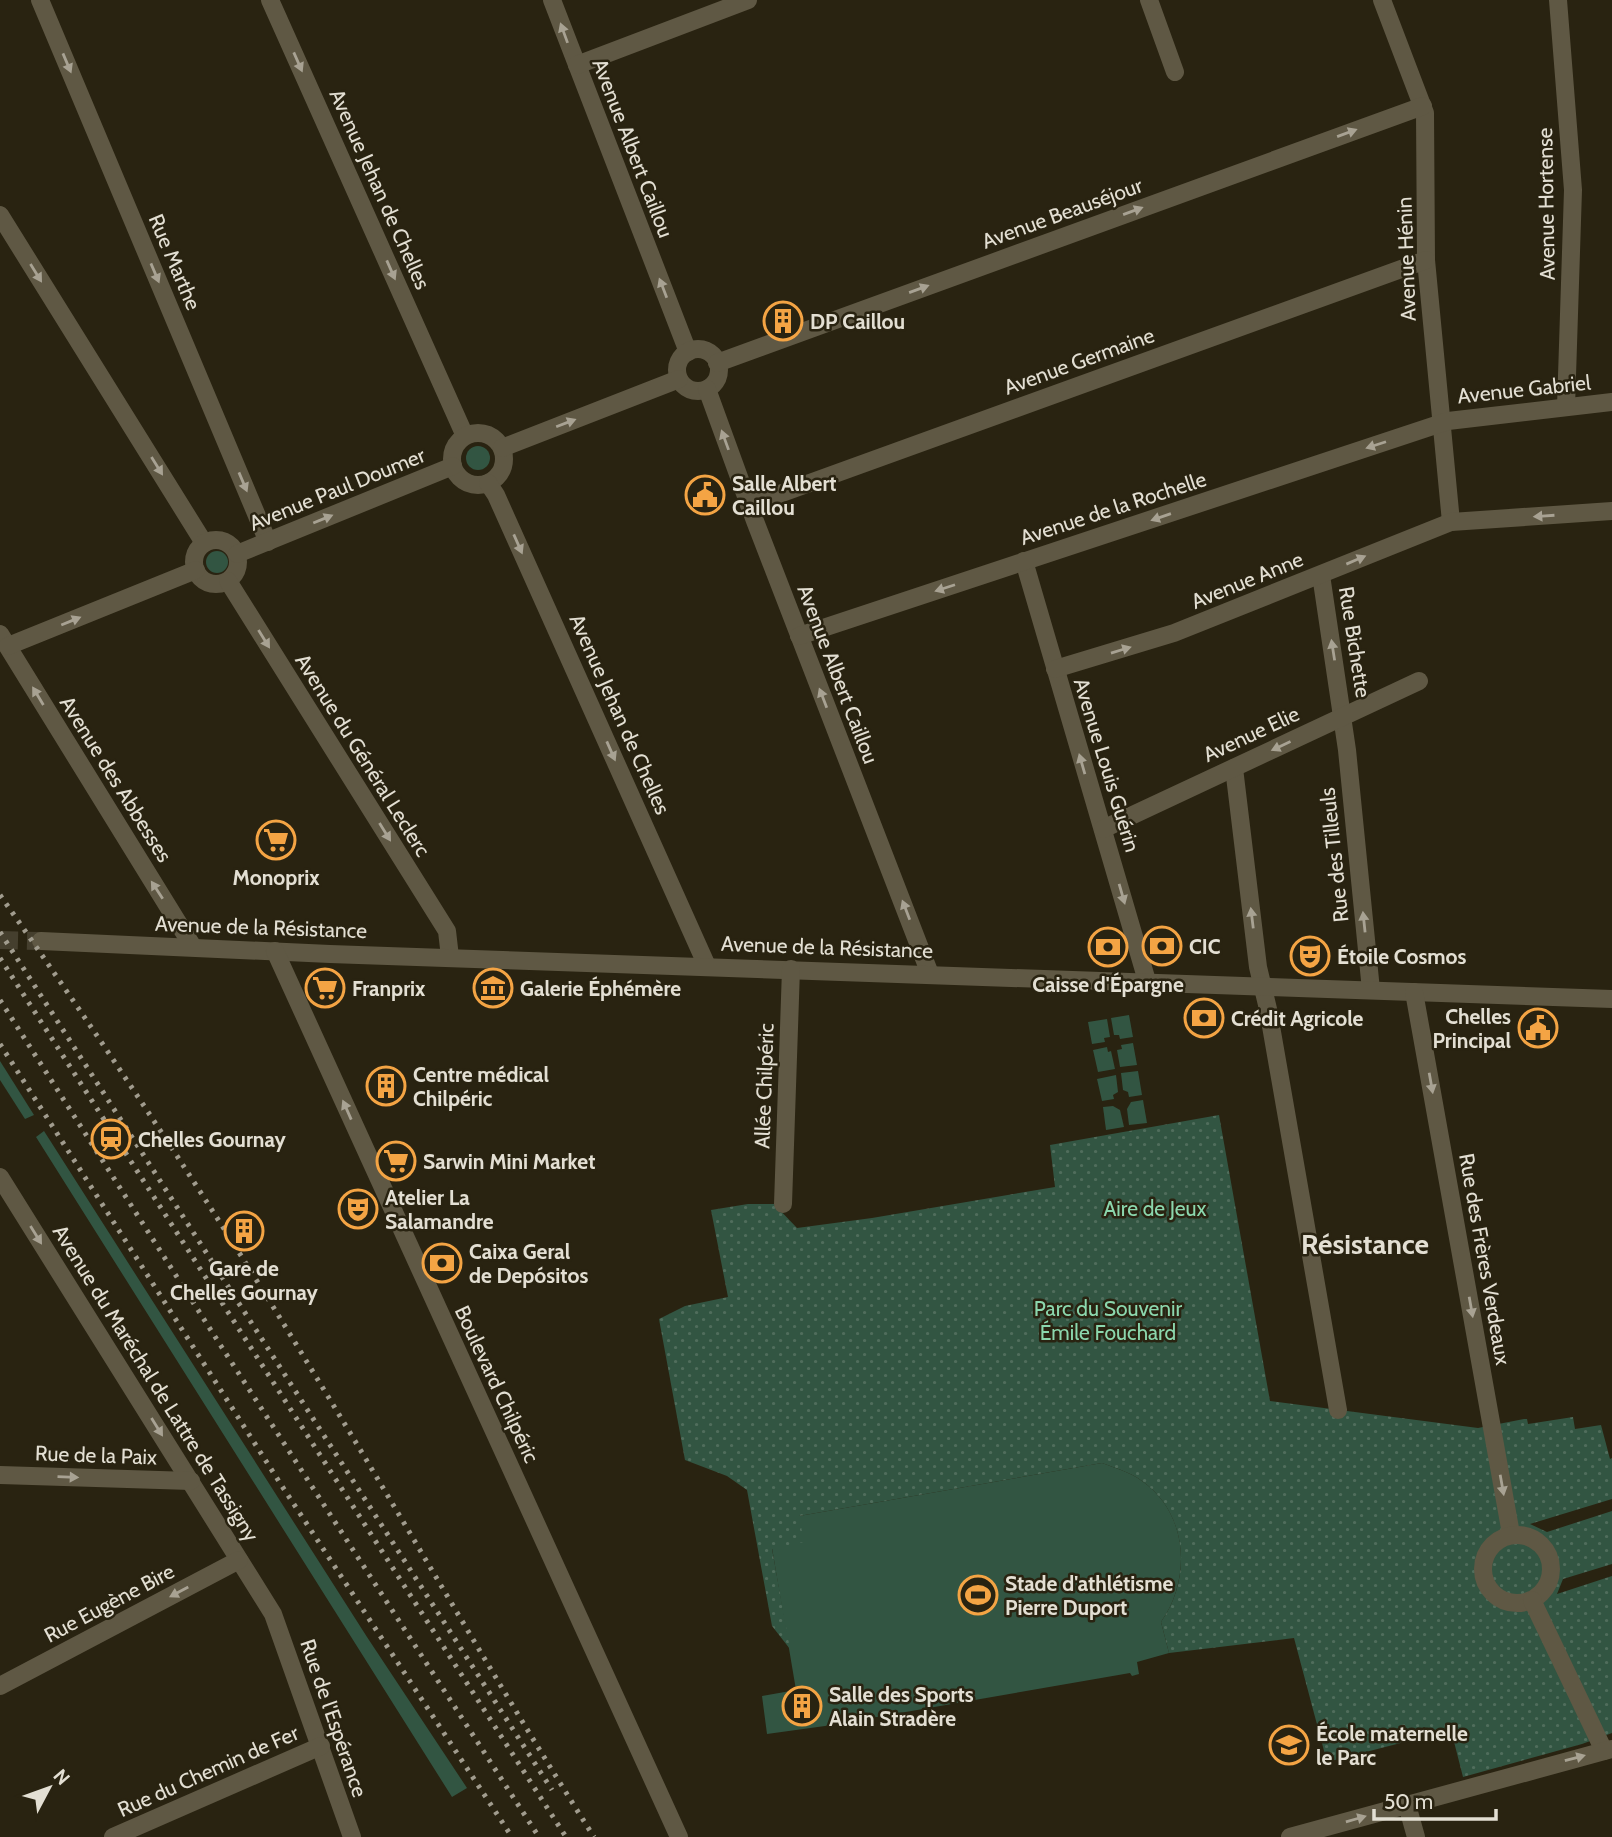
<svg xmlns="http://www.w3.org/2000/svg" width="1612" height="1837" viewBox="0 0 1612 1837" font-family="Cabin,sans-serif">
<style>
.green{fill:#325542}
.park{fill:url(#park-dots)}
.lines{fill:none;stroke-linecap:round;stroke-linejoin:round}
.minor-tunnel{stroke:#453f2e;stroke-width:18;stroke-dasharray:18 9;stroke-linecap:butt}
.minor{stroke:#5f5844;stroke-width:18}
.rail{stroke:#a19c8e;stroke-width:5;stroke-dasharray:3.5 7;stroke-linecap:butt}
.oneway{fill:#a8a293}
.labels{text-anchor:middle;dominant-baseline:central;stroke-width:5;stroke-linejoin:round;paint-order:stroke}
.street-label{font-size:21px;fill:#e3dfd3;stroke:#292311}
.poi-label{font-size:21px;font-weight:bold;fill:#e3dfd3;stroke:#292311;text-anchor:start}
.park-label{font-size:21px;fill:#8bd7ad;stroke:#292311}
.district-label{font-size:28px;font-weight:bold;fill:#e3dfd3;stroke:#292311}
</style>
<defs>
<pattern id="park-dots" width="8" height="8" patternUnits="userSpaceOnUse" patternTransform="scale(1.75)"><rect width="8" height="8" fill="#325542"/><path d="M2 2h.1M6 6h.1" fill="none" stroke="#506d5c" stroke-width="1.8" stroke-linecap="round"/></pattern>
</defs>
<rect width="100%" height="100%" fill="#292311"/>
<g class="green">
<circle cx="478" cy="458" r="12"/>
<circle cx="217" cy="562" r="11"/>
<path d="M1129,1015L1133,1037L1120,1039L1119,1035H1114L1111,1018Z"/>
<path d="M1107,1019L1110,1037L1104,1038L1105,1042L1092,1044L1088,1022Z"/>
<path d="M1133,1043L1137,1065L1120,1067L1117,1050L1122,1049L1121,1045Z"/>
<path d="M1107,1047L1108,1052L1111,1051L1115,1069L1098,1072L1093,1050Z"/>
<path d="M0,1061L34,1115L25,1119L0,1080Z"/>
<path d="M1138,1071L1142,1095L1129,1097L1128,1092L1123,1090L1121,1073Z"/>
<path d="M1116,1075L1118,1092L1113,1095L1114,1099L1102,1101L1097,1079Z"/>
<path d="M1143,1100L1147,1123L1129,1125L1127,1109L1131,1102Z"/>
<path d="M1113,1106L1120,1110L1124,1127L1106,1130L1103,1107Z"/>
<path d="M44,1131L367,1637L467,1788L452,1797L36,1137Z"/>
<path d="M1102,1463C1115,1468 1130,1472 1142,1481C1188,1513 1192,1578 1161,1622L1169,1653L1137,1662L1139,1674L1132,1676L1130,1673L825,1726L767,1734L762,1696L796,1690L772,1548L799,1516Z"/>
</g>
<path class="park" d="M1219,1115L1270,1401L1478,1428L1524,1419H1527L1528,1424L1573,1417L1575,1429L1601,1425L1610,1459L1612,1458V1499L1530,1524L1547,1532L1612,1511V1564L1563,1579L1557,1594L1612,1576V1733L1582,1744L1463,1777L1451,1730L1327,1762L1294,1638L1169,1653L1161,1622C1192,1579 1188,1513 1142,1481C1130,1472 1115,1468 1102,1463L799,1516L804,1542L772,1549L790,1649L772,1626L747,1490L727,1476L685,1460L659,1319L685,1306L728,1297L711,1210L748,1204H774L797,1228L872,1218L1055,1187L1050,1145Z"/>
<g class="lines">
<path class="minor-tunnel" d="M0,940L41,941"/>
<g class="minor">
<path d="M40,0L268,542"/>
<path d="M270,0L465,436"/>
<path d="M552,0L688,352"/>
<path d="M1149,0L1175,72"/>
<path d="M1382,0L1425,113L1426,260L1451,522"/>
<path d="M1558,0L1573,190L1566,407"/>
<path d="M577,65L748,0"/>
<path d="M0,215L204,543"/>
<circle cx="698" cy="370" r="21"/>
<path d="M717,363L1423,106"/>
<path d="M707,389L755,521L930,974"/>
<circle cx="478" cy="459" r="26"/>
<path d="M502,448L679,379"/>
<path d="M488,483L496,495L707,966"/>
<path d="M749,505L1426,260"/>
<circle cx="216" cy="562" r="22"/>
<path d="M237,554L453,466"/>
<path d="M1024,561L1147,981"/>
<path d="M1321,575L1347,750L1371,990"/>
<path d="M228,581L447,931L450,957"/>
<path d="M0,634L193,947"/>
<path d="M799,636L1448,421L1612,402"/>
<path d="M8,646L196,570"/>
<path d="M1055,669L1174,633L1451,522L1612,511"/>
<path d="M1234,768L1258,967L1268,1009L1338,1410"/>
<path d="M1103,829L1419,681"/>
<path d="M41,941L330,954L1612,999"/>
<path d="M275,951L679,1837"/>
<path d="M1414,992L1511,1534"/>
<path d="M0,1177L273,1614L352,1837"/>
<path d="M783,1204L791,969"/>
<path d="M0,1475L191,1481"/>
<circle cx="1517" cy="1569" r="34"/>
<path d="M1532,1600L1604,1751"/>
<path d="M0,1686L239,1560"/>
<path d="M1407,1805L1416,1837"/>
<path d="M113,1837L321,1746"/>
<path d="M1290,1837L1612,1749"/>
</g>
<g class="rail">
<path d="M0,895C108,1049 213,1207 310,1367C406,1523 496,1683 594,1837"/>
<path d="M0,932L552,1790"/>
<path d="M0,958L566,1837"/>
<path d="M0,1000L221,1346L539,1837"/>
<path d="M0,1044L280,1483L512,1837"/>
</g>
</g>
<defs><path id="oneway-solid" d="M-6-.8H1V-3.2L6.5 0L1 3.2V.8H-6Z" transform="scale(1.75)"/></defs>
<g class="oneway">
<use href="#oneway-solid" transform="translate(564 33) rotate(-110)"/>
<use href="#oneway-solid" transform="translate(298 62) rotate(66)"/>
<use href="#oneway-solid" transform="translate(67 63) rotate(67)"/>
<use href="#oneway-solid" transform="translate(1347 133) rotate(-20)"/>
<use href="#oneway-solid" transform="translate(1133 211) rotate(-20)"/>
<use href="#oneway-solid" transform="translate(391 270) rotate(66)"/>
<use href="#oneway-solid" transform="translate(36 273) rotate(58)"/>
<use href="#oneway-solid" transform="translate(155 273) rotate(67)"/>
<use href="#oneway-solid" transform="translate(663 288) rotate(-111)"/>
<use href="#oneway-solid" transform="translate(919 289) rotate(-20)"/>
<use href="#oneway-solid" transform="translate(566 423) rotate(-21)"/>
<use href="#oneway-solid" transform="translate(725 440) rotate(-110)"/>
<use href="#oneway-solid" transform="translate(1376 445) rotate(162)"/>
<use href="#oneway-solid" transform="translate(157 466) rotate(58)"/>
<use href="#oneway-solid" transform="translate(243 482) rotate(67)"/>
<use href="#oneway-solid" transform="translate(1544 516) rotate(176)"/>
<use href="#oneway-solid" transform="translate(1161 517) rotate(161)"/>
<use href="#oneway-solid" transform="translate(323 519) rotate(-22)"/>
<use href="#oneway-solid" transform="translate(518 544) rotate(66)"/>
<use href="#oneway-solid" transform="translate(1356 560) rotate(-23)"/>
<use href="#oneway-solid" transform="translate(945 588) rotate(162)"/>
<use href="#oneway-solid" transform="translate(71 621) rotate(-22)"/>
<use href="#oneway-solid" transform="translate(264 639) rotate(58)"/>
<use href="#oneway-solid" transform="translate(1121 650) rotate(-17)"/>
<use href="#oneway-solid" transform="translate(1333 650) rotate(-99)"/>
<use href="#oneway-solid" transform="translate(38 696) rotate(-121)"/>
<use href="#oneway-solid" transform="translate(823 698) rotate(-111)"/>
<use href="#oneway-solid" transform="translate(1281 746) rotate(155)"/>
<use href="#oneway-solid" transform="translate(611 751) rotate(66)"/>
<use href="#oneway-solid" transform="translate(1082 764) rotate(-106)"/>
<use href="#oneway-solid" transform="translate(385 832) rotate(58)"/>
<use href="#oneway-solid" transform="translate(157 890) rotate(-123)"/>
<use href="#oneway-solid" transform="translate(1122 894) rotate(74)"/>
<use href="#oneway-solid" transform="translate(906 910) rotate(-111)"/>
<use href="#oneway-solid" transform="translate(1252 918) rotate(-97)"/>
<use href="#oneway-solid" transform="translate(1364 922) rotate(-96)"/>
<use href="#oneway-solid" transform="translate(1431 1083) rotate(80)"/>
<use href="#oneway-solid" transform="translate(347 1110) rotate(-114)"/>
<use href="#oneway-solid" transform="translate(36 1235) rotate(58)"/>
<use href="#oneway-solid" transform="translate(1471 1307) rotate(80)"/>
<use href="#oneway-solid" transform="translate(157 1427) rotate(58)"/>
<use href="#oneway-solid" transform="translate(68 1477) rotate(2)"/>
<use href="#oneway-solid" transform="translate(1502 1485) rotate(80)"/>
<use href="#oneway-solid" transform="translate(179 1592) rotate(152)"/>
<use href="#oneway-solid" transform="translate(1575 1758) rotate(-15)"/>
<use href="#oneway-solid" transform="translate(1356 1819) rotate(-16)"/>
</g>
<defs>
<symbol id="building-ring" viewBox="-11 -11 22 22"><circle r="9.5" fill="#292311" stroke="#f4a444" stroke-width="1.5"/><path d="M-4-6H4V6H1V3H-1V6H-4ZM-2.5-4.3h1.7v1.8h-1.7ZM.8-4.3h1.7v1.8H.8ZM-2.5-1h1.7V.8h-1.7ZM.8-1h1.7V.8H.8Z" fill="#f4a444"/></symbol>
<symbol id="civic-ring" viewBox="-11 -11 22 22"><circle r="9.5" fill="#292311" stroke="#f4a444" stroke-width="1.5"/><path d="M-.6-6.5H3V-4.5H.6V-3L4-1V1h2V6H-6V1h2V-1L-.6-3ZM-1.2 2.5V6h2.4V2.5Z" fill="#f4a444"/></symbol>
<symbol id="supermarket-ring" viewBox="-11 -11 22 22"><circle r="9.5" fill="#292311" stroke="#f4a444" stroke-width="1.5"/><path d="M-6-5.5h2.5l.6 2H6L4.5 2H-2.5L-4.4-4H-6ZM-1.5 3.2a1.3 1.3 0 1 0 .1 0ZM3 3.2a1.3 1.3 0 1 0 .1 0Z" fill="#f4a444"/></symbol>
<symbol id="bank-ring" viewBox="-11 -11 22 22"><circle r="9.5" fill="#292311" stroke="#f4a444" stroke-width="1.5"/><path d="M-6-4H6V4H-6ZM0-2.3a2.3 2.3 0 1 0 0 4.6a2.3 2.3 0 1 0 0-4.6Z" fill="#f4a444"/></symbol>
<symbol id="theatre-ring" viewBox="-11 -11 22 22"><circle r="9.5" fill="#292311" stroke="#f4a444" stroke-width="1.5"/><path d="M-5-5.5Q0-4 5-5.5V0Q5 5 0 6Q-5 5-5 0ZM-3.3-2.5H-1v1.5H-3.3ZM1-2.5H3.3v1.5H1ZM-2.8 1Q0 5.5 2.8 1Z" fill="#f4a444"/></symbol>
<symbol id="museum-ring" viewBox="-11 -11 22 22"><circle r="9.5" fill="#292311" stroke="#f4a444" stroke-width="1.5"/><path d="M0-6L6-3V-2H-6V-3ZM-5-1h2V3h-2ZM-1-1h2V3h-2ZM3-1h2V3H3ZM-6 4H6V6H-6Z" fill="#f4a444"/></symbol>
<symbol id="station-ring" viewBox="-11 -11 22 22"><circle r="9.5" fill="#292311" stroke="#f4a444" stroke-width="1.5"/><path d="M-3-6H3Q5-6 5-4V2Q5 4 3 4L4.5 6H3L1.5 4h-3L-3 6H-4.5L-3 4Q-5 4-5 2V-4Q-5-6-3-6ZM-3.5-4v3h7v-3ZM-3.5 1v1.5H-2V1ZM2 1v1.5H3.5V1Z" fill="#f4a444"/></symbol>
<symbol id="stadium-ring" viewBox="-11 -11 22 22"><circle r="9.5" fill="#292311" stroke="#f4a444" stroke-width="1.5"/><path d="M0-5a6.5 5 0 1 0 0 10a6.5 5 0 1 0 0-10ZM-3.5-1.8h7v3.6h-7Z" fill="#f4a444"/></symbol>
<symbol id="school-ring" viewBox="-11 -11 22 22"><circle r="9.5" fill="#292311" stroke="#f4a444" stroke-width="1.5"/><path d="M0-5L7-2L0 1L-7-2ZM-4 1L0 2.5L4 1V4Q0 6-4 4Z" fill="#f4a444"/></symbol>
</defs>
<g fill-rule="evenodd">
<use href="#building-ring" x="761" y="299" width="44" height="44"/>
<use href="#civic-ring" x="683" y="473" width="44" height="44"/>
<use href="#supermarket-ring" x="254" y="818" width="44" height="44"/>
<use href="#bank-ring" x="1140" y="924" width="44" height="44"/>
<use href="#bank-ring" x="1086" y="925" width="44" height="44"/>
<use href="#theatre-ring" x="1288" y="934" width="44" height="44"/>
<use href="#supermarket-ring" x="303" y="966" width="44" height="44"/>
<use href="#museum-ring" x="471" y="966" width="44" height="44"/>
<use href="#bank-ring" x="1182" y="996" width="44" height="44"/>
<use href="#civic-ring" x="1516" y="1006" width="44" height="44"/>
<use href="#building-ring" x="364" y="1064" width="44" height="44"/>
<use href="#station-ring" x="89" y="1117" width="44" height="44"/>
<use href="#supermarket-ring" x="374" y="1139" width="44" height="44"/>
<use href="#theatre-ring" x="336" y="1187" width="44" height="44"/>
<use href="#building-ring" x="222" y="1209" width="44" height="44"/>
<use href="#bank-ring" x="420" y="1241" width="44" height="44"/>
<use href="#stadium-ring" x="956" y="1573" width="44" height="44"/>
<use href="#building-ring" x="780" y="1684" width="44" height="44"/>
<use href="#school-ring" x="1267" y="1723" width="44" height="44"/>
</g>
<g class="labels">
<g class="street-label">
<text transform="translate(633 148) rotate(69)">Avenue Albert Caillou</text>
<text transform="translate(380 189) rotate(66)">Avenue Jehan de Chelles</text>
<text transform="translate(1546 204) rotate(-91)">Avenue Hortense</text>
<text transform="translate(1062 213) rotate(-20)">Avenue Beauséjour</text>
<text transform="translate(1406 259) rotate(-92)">Avenue Hénin</text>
<text transform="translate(175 262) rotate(67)">Rue Marthe</text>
<text transform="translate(1079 361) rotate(-20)">Avenue Germaine</text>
<text transform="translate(1524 389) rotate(-6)">Avenue Gabriel</text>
<text transform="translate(337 489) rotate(-22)">Avenue Paul Doumer</text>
<text transform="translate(1113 508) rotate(-18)">Avenue de la Rochelle</text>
<text transform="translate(1247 580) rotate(-22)">Avenue Anne</text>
<text transform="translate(1355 642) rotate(81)">Rue Bichette</text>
<text transform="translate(838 674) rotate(69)">Avenue Albert Caillou</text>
<text transform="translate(620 714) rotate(66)">Avenue Jehan de Chelles</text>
<text transform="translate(1251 734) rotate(-25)">Avenue Elie</text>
<text transform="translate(363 755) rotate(58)">Avenue du Général Leclerc</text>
<text transform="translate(1107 765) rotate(73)">Avenue Louis Guérin</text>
<text transform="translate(116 779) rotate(58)">Avenue des Abbesses</text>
<text transform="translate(1334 855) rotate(-96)">Rue des Tilleuls</text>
<text transform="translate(261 927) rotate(2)">Avenue de la Résistance</text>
<text transform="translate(827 947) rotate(2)">Avenue de la Résistance</text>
<text transform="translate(764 1086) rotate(-88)">Allée Chilpéric</text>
<text transform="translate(1485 1259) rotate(80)">Rue des Frères Verdeaux</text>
<text transform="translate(156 1383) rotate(58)">Avenue du Maréchal de Lattre de Tassigny</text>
<text transform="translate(497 1384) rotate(65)">Boulevard Chilpéric</text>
<text transform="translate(96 1455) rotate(2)">Rue de la Paix</text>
<text transform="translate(109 1603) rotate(-28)">Rue Eugène Bire</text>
<text transform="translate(334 1718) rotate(71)">Rue de l'Espérance</text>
<text transform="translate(208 1771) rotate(-24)">Rue du Chemin de Fer</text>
</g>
<g class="poi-label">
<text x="810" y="321">DP Caillou</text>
<text x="732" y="483">Salle Albert<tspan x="732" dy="24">Caillou</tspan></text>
<text x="276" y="877" text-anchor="middle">Monoprix</text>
<text x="1189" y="946">CIC</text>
<text x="1337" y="956">Étoile Cosmos</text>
<text x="1108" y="984" text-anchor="middle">Caisse d'Épargne</text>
<text x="352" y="988">Franprix</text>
<text x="520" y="988">Galerie Éphémère</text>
<text x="1511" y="1016" text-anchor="end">Chelles<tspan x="1511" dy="24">Principal</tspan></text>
<text x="1231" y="1018">Crédit Agricole</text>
<text x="413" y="1074">Centre médical<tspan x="413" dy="24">Chilpéric</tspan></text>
<text x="138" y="1139">Chelles Gournay</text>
<text x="423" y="1161">Sarwin Mini Market</text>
<text x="385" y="1197">Atelier La<tspan x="385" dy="24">Salamandre</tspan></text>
<text x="469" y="1251">Caixa Geral<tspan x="469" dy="24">de Depósitos</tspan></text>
<text x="244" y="1268" text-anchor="middle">Gare de<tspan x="244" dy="24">Chelles Gournay</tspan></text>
<text x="1005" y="1583">Stade d'athlétisme<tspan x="1005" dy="24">Pierre Duport</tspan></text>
<text x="829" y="1694">Salle des Sports<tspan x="829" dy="24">Alain Stradère</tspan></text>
<text x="1316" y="1733">École maternelle<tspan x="1316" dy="24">le Parc</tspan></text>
</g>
<g class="park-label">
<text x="1155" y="1208">Aire de Jeux</text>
<text x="1108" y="1308">Parc du Souvenir<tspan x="1108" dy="24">Émile Fouchard</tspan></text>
</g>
<g class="district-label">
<text x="1365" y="1244">Résistance</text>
</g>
</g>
<g transform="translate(49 1788) rotate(49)" stroke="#292311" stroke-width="5" paint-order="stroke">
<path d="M0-5L12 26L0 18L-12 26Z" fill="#e3dfd3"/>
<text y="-10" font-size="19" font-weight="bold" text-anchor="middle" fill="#e3dfd3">N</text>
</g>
<path d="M1374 1809v10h122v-10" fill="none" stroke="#e3dfd3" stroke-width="3.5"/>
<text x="1384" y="1809" font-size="21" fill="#e3dfd3" stroke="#292311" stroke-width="5" paint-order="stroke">50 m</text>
</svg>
